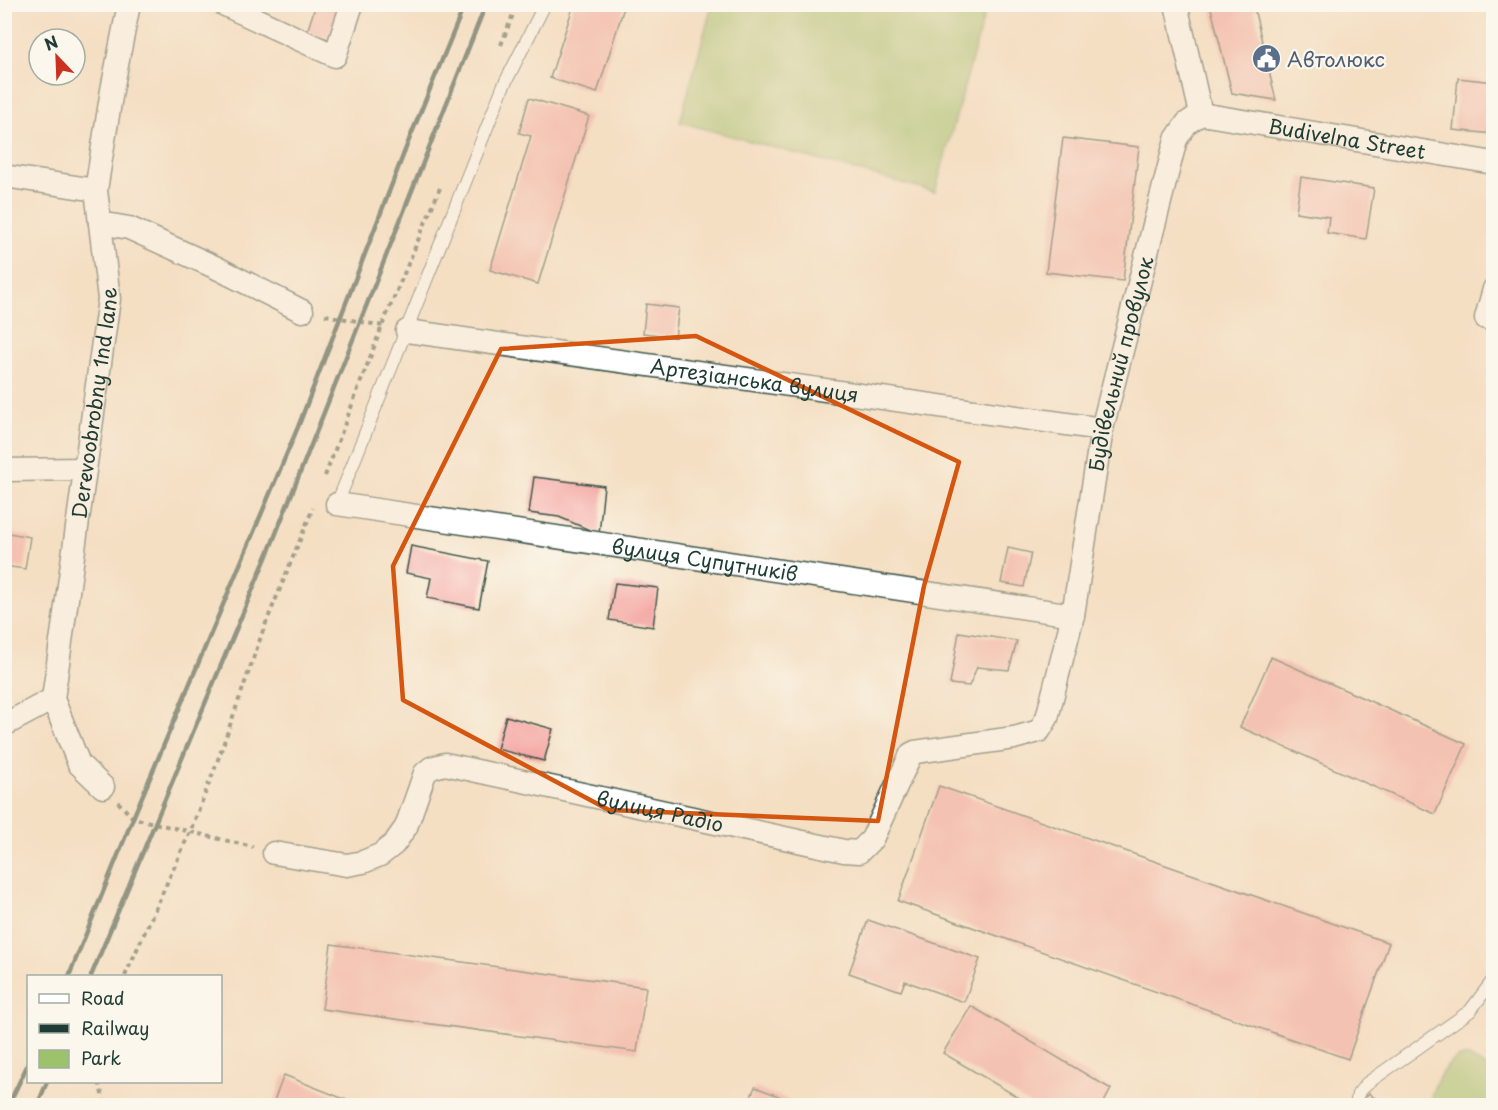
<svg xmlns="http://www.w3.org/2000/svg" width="1498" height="1110" viewBox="0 0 1498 1110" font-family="'Playpen Sans',sans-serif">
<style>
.green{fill:#9dc26c;stroke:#5e8050;stroke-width:1.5}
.building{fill:#f4a09d}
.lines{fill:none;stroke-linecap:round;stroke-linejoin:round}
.service-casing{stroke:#3f5549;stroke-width:14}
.minor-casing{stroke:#3f5549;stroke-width:25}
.path{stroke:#3f5549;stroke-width:4;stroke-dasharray:4.5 4.5;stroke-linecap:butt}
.service{stroke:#fff;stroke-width:12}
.minor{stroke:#fff;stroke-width:22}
.rail{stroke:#1f3d34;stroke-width:4.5}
.marked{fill:none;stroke:#d45610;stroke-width:4.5;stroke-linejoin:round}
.labels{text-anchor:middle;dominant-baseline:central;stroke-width:4.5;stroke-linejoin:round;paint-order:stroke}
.service-label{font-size:20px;fill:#4e5e75;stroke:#fbf7ec;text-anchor:start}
.street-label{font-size:20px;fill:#1f3d34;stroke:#fbf7ec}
</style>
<rect width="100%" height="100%" fill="#fbf7ec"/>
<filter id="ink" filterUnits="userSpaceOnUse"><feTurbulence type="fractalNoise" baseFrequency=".0167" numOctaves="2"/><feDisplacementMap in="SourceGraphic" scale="12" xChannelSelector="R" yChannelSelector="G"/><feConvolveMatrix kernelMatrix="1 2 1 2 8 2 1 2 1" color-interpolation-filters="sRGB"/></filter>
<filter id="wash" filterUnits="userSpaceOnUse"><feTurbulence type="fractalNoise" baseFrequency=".008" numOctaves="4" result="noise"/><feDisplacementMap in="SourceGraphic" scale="24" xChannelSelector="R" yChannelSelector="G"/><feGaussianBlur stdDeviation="1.35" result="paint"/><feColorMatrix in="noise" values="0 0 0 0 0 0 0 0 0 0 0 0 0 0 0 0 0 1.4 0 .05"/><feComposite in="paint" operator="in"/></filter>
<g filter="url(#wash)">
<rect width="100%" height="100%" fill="#f4dfc3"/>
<g class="green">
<path d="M712,5H987L935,192L680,122Z"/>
<path d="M1459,1057H1469L1486,1067L1490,1080L1492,1105H1430C1432,1086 1442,1067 1459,1057Z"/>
</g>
<g id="blocks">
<g class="building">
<path d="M316,4H335L345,7L334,41L307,32Z"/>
<path d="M574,4H625L597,93L550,78Z"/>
<path d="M1210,4H1253L1276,100L1232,93Z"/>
<path d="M1458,78L1494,82V134L1453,130Z"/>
<path d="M529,98L589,116L538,284L490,270L531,136L519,133Z"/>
<path d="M1063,138L1139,147L1123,281L1046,272Z"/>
<path d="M1301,177L1374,188L1366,239L1327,233L1329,217L1296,212Z"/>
<path d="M646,304L679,308L675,337L643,333Z"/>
<path d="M534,477L604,486L599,534L559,517L529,513Z"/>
<path d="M4,532L30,537L25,569L4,566Z"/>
<path d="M411,546L488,561L479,608L427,598L431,578L406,573Z"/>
<path d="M1008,548L1031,553L1024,587L1001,583Z"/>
<path d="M615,583L658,588L653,627L609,620Z"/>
<path d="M959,632L1017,641L1009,670L977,667L969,686L950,684Z"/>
<path d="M1271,657L1466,744L1435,814L1240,727Z"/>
<path d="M506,716L553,729L544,761L497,749Z"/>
<path d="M939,786L1389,943L1348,1059L898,901Z"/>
<path d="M868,920L980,959L964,1002L905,981L901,991L849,973Z"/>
<path d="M331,944L646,987L637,1052L322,1009Z"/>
<path d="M971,1006L1111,1089L1102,1106H1033L943,1053Z"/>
<path d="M284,1075L359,1105V1106H272Z"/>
<path d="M755,1087L802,1105V1106H747Z"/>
<path d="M1369,1093L1383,1106H1358Z"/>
</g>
</g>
</g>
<g filter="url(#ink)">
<use href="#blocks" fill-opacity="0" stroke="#3f5549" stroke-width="1.5"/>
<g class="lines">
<defs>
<g id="service">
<path d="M337,504L503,87L545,4"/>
<path d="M1356,1106L1358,1094L1366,1084L1470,1011L1494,979"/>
</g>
<g id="minor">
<path d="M223,4L335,56L352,4"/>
<path d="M1176,4L1201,114"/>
<path id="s1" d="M1201,114L1494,163"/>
<path d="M4,176L96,190"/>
<path d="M100,223L129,228L217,268L302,311"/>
<path d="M1486,318L1494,289"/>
<path id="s2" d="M407,331L1102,429"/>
<path d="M4,470L85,469"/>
<path id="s3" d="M337,504L1073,615"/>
<path d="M4,725L53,699"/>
<path id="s4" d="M103,787L79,764L53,699L109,299L96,190L112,90L129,4"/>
<path id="s5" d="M274,853L347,865L363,862L380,855L394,844L406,827L425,773L431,768L445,764L844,851L859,852L872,839L911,754L915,752L1014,738L1039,731L1047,718L1073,615L1102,429L1176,139L1187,123L1201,114"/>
</g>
</defs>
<use href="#service" class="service-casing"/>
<use href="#minor" class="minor-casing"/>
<g class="path">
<path d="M501,45L517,4"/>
<path d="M325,315L383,326"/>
<path d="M325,476L382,326L440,188"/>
<path d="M118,802L133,818L253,847"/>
<path d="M125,976L190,832L215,768L264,628L313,508"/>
<path d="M99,1082L105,1106"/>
</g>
<use href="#service" class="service"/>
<use href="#minor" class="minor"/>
<g class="rail">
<path d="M69,976L133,818L298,427L409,140L465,4"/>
<path d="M91,976L273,541L486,4"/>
<path d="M8,1106L28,1064"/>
<path d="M37,1106L47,1082"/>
</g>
</g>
</g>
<path d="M0 0H1498V1110H0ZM696,336L959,462L924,586L878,821L609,810L403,700L393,566L501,349Z" fill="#f4dfc3" fill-opacity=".55" fill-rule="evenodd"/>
<path class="marked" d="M696,336L959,462L924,586L878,821L609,810L403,700L393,566L501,349Z"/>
<defs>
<symbol id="civic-disc" viewBox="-11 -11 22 22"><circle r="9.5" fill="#5c6f8a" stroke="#fbf7ec"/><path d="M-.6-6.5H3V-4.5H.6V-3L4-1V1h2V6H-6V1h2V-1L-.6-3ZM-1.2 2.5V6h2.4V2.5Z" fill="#fff"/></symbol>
</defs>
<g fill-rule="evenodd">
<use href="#civic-disc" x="1250" y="42" width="33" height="33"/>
</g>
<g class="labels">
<g class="service-label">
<text x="1287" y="59">Автолюкс</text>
</g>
<g class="street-label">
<text stroke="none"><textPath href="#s1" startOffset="148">Budivelna Street</textPath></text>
<text stroke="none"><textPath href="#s5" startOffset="1270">Будівельний провулок</textPath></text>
<text stroke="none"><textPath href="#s2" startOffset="351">Артезіанська вулиця</textPath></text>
<text stroke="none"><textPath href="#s4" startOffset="402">Derevoobrobny 1nd lane</textPath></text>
<text stroke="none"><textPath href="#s3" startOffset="372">вулиця Супутників</textPath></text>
<text stroke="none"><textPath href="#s5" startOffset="447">вулиця Радіо</textPath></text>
</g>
</g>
<rect width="1498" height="1110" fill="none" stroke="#fbf7ec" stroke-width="24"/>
<rect x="27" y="975" width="195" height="108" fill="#fbf7ec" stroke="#a3ada2" stroke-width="1.5"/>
<rect x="39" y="994" width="30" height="9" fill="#ffffff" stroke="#a3ada2" stroke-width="1.5"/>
<text x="81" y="1005" font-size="18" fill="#1f3d34">Road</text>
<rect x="39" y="1024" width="30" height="9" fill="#1f3d34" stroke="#a3ada2" stroke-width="1.5"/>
<text x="81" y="1035" font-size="18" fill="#1f3d34">Railway</text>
<rect x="39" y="1050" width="30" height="18" fill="#9dc26c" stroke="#a3ada2" stroke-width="1.5"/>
<text x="81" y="1065" font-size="18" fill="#1f3d34">Park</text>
<g transform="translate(57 57) rotate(337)"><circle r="28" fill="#fbf7ec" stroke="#a3ada2" stroke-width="1.5"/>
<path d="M0-4.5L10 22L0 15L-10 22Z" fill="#c8321e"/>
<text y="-9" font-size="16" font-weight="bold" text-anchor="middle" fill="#1f3d34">N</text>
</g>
</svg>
